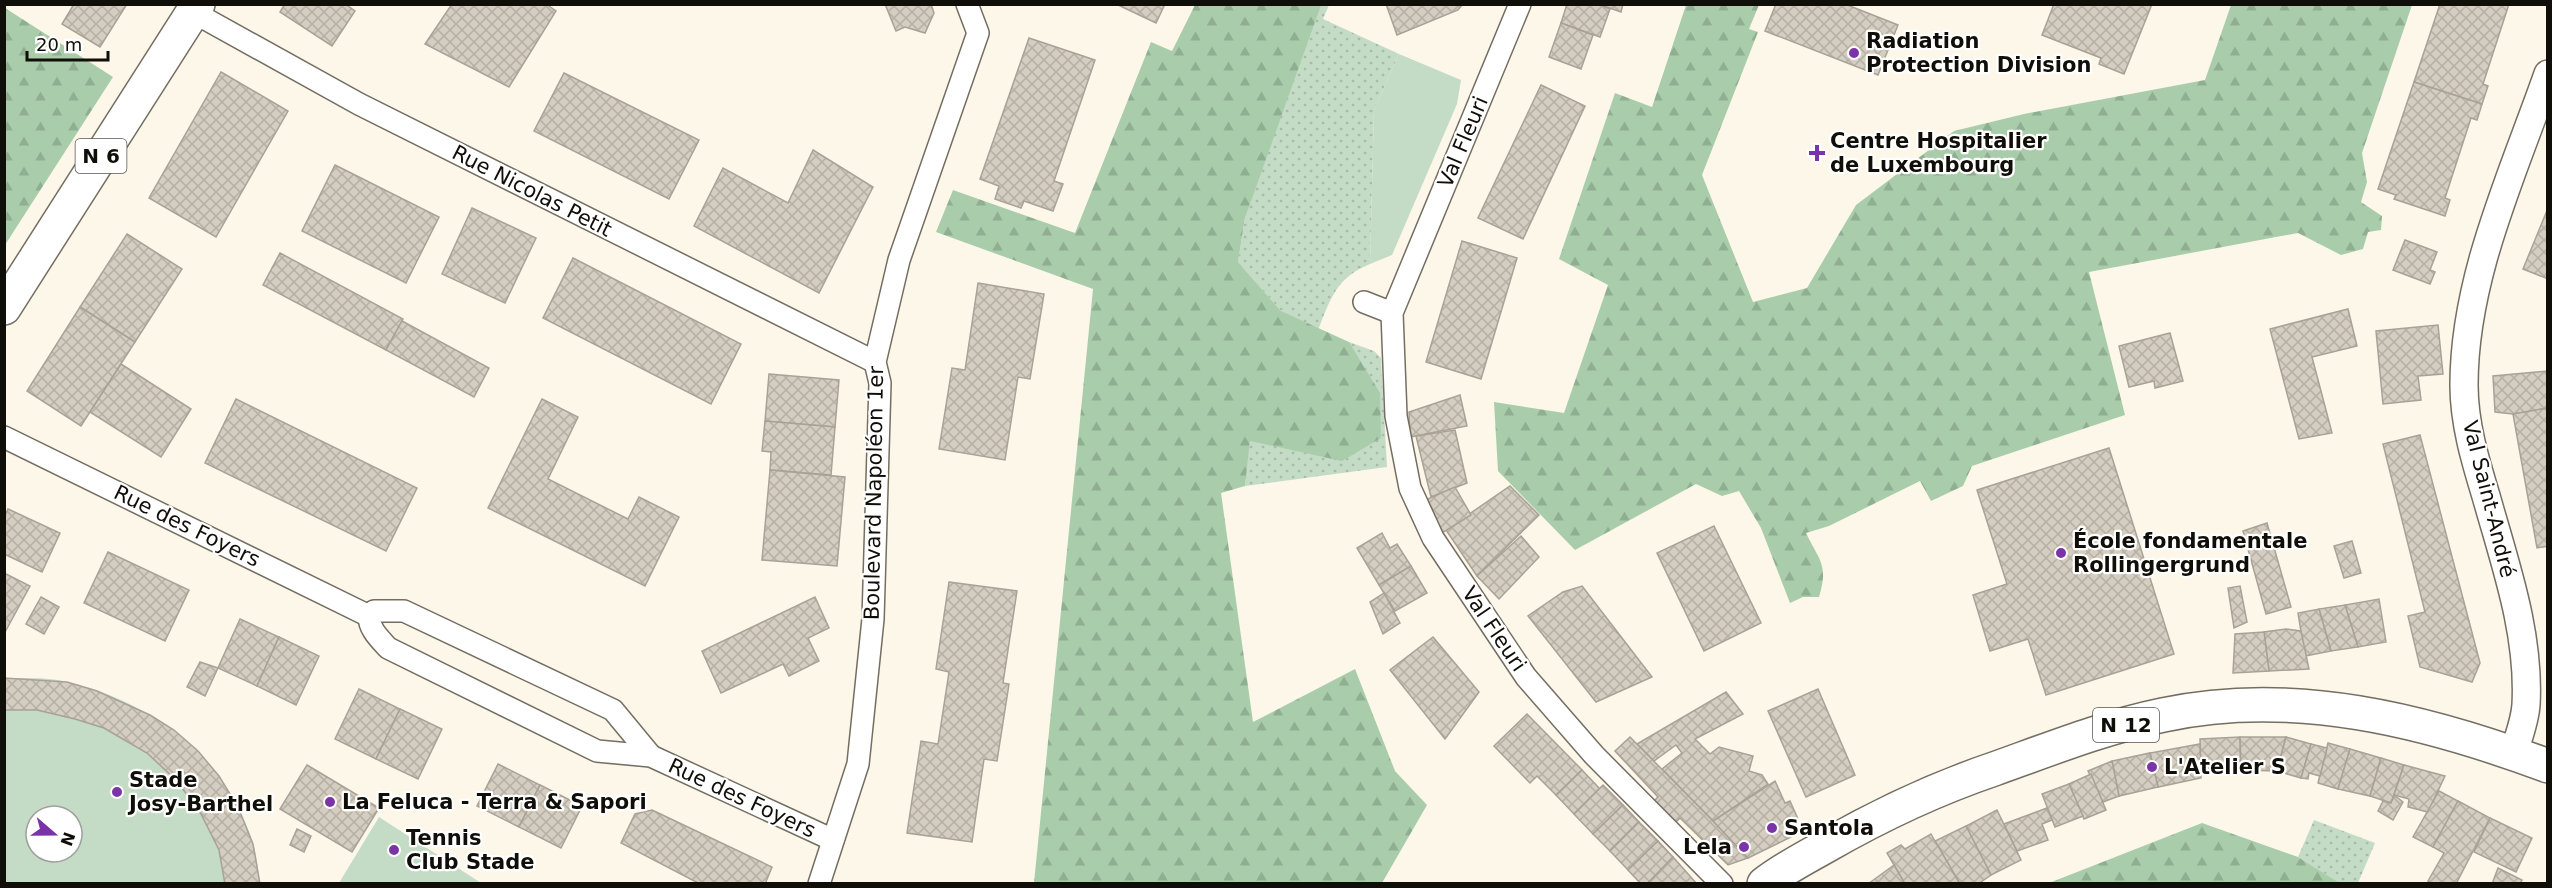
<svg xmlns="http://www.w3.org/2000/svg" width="2552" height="888" viewBox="0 0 2552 888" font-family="'DejaVu Sans',sans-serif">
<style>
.grass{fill:url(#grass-dots)}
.forest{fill:url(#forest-firs)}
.park{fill:#c4dbc5;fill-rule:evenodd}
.building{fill:url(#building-cross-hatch);stroke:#a8a296;stroke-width:1.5}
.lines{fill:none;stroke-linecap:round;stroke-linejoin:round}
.minor-casing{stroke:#746e62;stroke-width:24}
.tertiary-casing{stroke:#746e62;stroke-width:30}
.primary-casing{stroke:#746e62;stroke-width:36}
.minor{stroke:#fff;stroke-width:21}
.tertiary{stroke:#fff;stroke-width:27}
.primary{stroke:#fff;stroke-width:33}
.poi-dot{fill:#7a34a8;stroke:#fff;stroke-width:2}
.labels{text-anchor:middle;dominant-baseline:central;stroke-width:4.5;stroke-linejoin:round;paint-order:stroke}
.shield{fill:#fff;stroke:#585653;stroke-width:1.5}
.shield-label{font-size:20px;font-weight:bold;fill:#100e09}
.poi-label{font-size:21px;font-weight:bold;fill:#100e09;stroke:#fff;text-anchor:start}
.street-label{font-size:21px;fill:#100e09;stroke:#fff}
</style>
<defs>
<pattern id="grass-dots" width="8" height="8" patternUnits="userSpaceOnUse" patternTransform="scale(1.5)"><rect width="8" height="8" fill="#c4dbc5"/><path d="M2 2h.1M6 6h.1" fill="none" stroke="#a7bba8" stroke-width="1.8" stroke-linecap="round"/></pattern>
<pattern id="forest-firs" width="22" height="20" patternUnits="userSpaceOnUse" patternTransform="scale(1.5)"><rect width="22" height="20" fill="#a9cdab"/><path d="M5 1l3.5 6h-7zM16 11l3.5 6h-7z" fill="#90af92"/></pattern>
<pattern id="building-cross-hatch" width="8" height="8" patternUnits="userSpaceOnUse" patternTransform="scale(1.5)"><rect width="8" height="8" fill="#d4cdc0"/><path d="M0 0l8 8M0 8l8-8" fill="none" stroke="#b5afa4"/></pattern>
</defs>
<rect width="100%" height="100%" fill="#fdf7e9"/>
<g class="grass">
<path d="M1315,5H1329L1323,19L1399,54L1374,110L1370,264C1336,278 1331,298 1318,330L1281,311L1238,262L1245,218Z"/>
<path d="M1349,342L1374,351L1381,358L1387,467L1245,486L1259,345Z"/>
<path d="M2314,820L2375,843L2358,883H2340L2298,857Z"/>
</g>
<g class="forest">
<path d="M1195,5H1321L1245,218L1238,262L1281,311L1349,342L1380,393L1381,438L1342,461L1250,441L1245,486L1221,493L1253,722L1355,669L1395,771L1427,805L1382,883H1034L1093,289L936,232L953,190L1075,233L1151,42L1172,51Z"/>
<path d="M1686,5H1759L1749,29L1758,32L1702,175L1753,302L1807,288L1856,205L1954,131L2024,114L2205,80L2231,5H2412L2362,153L2367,182L2361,202L2382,216L2381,230L2368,232L2363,249L2341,255L2298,233L2089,272L2125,415L1972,466L1963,486L1931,501L1920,481L1829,526L1806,533C1819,560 1829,565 1819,597H1803L1790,603L1761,528L1739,491L1722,496L1696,484L1575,550L1498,471L1494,402L1564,413L1608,285L1559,259L1615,93L1652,107Z"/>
<path d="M5,8L113,77L5,245Z"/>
<path d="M2202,823L2298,857L2340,883H2049Z"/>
</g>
<g class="park">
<path d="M1399,54L1461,80L1457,104L1392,255L1370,264L1374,110Z"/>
<path d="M5,678C25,678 48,677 68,682C153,702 226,759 253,843C257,856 258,870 260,883L5,884ZM36,816H72V852H36Z"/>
<path d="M379,817L481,883H339Z"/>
</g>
<g class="building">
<path d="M74,4H127L100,47L62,24Z"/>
<path d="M285,4H345L355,11L332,46L280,12Z"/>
<path d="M452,4H546L556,11L509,87L425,44Z"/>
<path d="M885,4H931L934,13L925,33L905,27L896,31Z"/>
<path d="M1116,4H1165L1156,23Z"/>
<path d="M1386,4H1463L1458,10L1397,35Z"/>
<path d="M1567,4H1598L1610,9L1600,37L1561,23Z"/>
<path d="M1598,4H1623L1621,12Z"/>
<path d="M1776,4H1845L1898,25L1878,75L1765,31Z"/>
<path d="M2054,4H2152L2124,74L2099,64L2101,58L2042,35Z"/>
<path d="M2440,4H2509L2483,84L2488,86L2482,104L2414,82Z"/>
<path d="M1561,23L1593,35L1581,69L1549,57Z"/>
<path d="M1029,38L1095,60L1054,181L1063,184L1053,211L1024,201L1021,208L995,199L999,186L980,179Z"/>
<path d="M221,72L288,111L216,237L149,198Z"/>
<path d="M564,73L699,140L669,199L534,131Z"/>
<path d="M2414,82L2482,104L2477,120L2471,118L2445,198L2450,200L2445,216L2394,199L2396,195L2378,189Z"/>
<path d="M1541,85L1585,106L1523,239L1478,218Z"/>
<path d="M813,150L873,187L819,293L694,226L723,168L788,203Z"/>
<path d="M335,165L439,217L406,283L302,231Z"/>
<path d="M472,208L536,238L505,303L442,274Z"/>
<path d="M2548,208V279L2523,269Z"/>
<path d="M127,234L182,269L135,342L80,307Z"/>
<path d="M2405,240L2437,252L2430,270L2435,272L2430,284L2393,270Z"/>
<path d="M1462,241L1517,258L1481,379L1426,362Z"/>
<path d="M280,253L403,319L386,350L263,285Z"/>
<path d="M573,258L741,344L711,404L543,318Z"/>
<path d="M978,283L1044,294L1030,379L1018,377L1005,460L939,449L952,368L965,370Z"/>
<path d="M80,307L135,342L81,426L27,391Z"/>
<path d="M2348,309L2357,346L2312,357L2332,433L2299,439L2270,329Z"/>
<path d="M402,321L489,368L474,397L386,350Z"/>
<path d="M2438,325L2443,374L2418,376L2421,400L2383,404L2376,331Z"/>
<path d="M2170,333L2183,381L2155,388L2154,381L2129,387L2119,346Z"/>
<path d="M121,364L191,409L161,457L90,412Z"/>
<path d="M2548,371V408L2513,414L2495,412L2493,376Z"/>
<path d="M769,374L839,380L835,427L765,421Z"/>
<path d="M1460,395L1467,426L1410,437L1409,412Z"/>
<path d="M236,399L417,488L386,551L205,463Z"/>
<path d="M542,399L578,417L548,479L628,519L639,497L679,517L645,586L488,508Z"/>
<path d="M2548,408V546L2537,548L2513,414Z"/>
<path d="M765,421L835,427L831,475L770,470L771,452L762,451Z"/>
<path d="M1455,430L1467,483L1431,497L1416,436Z"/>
<path d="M2420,435L2480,663L2472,682L2420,667L2408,616L2425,612L2383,444Z"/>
<path d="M2109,448L2174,654L2046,695L2028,639L1990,651L1973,595L2007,584L1977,490Z"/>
<path d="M770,470L845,477L837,566L762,560Z"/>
<path d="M1510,486L1539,515L1477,576L1446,530Z"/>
<path d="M1455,487L1471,515L1442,533L1423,501Z"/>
<path d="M8,509L60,533L42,572L4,554V518Z"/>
<path d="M2267,523L2291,607L2266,614L2243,531Z"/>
<path d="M1714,526L1761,623L1704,651L1657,553Z"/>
<path d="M1382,533L1390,548L1397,544L1411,566L1379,585L1357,548Z"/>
<path d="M1521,536L1539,557L1499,599L1477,576Z"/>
<path d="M2352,541L2361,573L2344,578L2334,546Z"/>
<path d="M108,552L189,590L165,641L84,603Z"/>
<path d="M1411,566L1427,593L1395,611L1379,585Z"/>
<path d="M4,573L30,586L4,634Z"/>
<path d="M949,582L1017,591L1003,683L1009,684L997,761L984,759L972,842L907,833L921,741L938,744L949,672L936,669Z"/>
<path d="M1582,586L1652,677L1596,702L1528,616L1563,592Z"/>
<path d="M2240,586L2247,622L2234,628L2228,588Z"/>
<path d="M1384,593L1400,623L1383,634L1370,602Z"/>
<path d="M41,597L59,607L44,634L26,624Z"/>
<path d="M815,597L829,628L808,638L819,661L789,676L783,664L721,693L702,651Z"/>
<path d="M2379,599L2386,642L2358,647L2345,605Z"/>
<path d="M2345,605L2358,647L2331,651L2319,609Z"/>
<path d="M2319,609L2331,651L2305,656L2298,613Z"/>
<path d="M240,619L279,637L257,686L218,668Z"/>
<path d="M2286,629L2301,631L2309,669L2269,671L2264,632Z"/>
<path d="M2264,632L2269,671L2233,673L2235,634Z"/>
<path d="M279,637L319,656L296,705L257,686Z"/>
<path d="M1433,637L1479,692L1445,739L1390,670Z"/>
<path d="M200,662L218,668L205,696L187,687Z"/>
<path d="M4,678L67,682L97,691L150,715L174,730L198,751L219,776L238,807L253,844L260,884H225L219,850L201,814L177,781L147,753L104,728L75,719L37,710H4Z"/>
<path d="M359,689L400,709L376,759L335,739Z"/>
<path d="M1818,689L1855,775L1806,797L1768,711Z"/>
<path d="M1726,692L1743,714L1695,739L1710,754L1719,747L1753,756L1749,771L1762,775L1768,784L1713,821L1662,769L1682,753L1676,745L1654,761L1637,744Z"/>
<path d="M400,709L442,729L418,779L376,759Z"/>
<path d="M1527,714L1582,770L1556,795L1537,776L1530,783L1494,746Z"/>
<path d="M1630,737L1713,821L1748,858L1728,865L1680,818L1673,825L1651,804L1658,797L1615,751Z"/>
<path d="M2240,737L2241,770L2201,771L2200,739Z"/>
<path d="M2240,737H2286L2277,771L2241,770Z"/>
<path d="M2286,737L2311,744L2301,778L2277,771Z"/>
<path d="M2328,743L2350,749L2338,789L2318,783Z"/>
<path d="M2200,744L2201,778L2158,787L2150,753Z"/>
<path d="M2311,744L2327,748L2320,776L2309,773L2308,779L2301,778Z"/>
<path d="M2350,749L2381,758L2370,796L2338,789Z"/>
<path d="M2150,753L2158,787L2119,796L2112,761Z"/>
<path d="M2381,758L2404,765L2391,803L2370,796Z"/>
<path d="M2112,761L2119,796L2103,802L2088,771Z"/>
<path d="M498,764L540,785L519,827L477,806Z"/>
<path d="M307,765L379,808L352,852L280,809Z"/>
<path d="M2404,765L2445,776L2428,812L2408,807L2409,799L2394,795Z"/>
<path d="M1582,770L1600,789L1574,814L1556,795Z"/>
<path d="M2091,774L2106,810L2084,819L2069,784Z"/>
<path d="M1775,781L1785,803L1790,801L1798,819L1794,821L1799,833L1748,858L1713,821Z"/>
<path d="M2069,784L2083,816L2055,827L2042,794Z"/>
<path d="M540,785L582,806L561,848L519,827Z"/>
<path d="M1603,785L1623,805L1593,834L1574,814Z"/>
<path d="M2439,791L2458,801L2433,847L2413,837Z"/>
<path d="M2394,795L2403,802L2393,820L2378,811L2383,801L2391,803Z"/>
<path d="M2458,801L2490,818L2456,884H2432L2428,881L2444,853L2433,847Z"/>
<path d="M1623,805L1639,822L1610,851L1593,834Z"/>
<path d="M2047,808L2052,820L2042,824L2048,840L2017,851L2004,824Z"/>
<path d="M652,810L772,867L765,884H700L621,843L635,814Z"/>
<path d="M1997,810L2021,860L1991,875L1966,826Z"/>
<path d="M2490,818L2532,838L2516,872L2474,852Z"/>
<path d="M1639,822L1658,841L1628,870L1610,851Z"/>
<path d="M1966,826L1991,875L1978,884H1960L1935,841Z"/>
<path d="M297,829L311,836L304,852L290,845Z"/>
<path d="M1931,834L1935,841L1960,884H1905L1887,853L1901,845L1905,849Z"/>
<path d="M1658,841L1673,857L1647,884H1641L1628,870Z"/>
<path d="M1673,857L1697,884H1647Z"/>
<path d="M1894,865L1905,884H1868Z"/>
<path d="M2498,868L2522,880L2520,884H2492Z"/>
</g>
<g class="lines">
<defs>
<g id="minor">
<path d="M1520,4L1392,313L1396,416L1410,488L1433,538L1526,677L1594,755L1722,884"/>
<path d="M193,12L359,104L875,362"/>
<path d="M1364,302L1392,313"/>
<path d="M4,437L369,616"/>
<path d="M369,616C369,629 379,638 388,648L597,751L651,756L833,840"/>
<path d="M369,616L374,611H404L613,710L651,756"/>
<path d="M819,884L858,764L873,619L880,383L875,362L899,260L978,33L967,4"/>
</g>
<path id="tertiary" d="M2514,753C2518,738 2525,721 2526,705C2530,633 2505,564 2486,496C2475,460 2464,423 2464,385C2464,277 2513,174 2548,74"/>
<g id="primary">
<path d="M4,308L198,4"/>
<path d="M1764,884C1783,869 1805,858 1826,846C1880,815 1935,789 1994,769C2050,749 2105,727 2163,715C2293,687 2425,720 2548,766"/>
</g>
</defs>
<use href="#minor" class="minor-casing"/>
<use href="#tertiary" class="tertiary-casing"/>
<use href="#primary" class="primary-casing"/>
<use href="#minor" class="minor"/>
<use href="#tertiary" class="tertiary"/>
<use href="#primary" class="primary"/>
</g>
<g class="poi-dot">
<circle cx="1854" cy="53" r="6"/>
<path d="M1814 144h6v6h6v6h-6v6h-6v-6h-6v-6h6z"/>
<circle cx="2061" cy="553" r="6"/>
<circle cx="2152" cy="767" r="6"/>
<circle cx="117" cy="792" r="6"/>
<circle cx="330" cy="802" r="6"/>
<circle cx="1772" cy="828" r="6"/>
<circle cx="1744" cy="847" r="6"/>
<circle cx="394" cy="850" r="6"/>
</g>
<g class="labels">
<g class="shield">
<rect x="75.5" y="139" width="51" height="34" rx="4.5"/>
<rect x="2093" y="708" width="66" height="34" rx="4.5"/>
</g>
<g class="shield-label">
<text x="101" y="156">N 6</text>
<text x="2126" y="725">N 12</text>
</g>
<g class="poi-label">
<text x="1866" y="41">Radiation<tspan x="1866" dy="24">Protection Division</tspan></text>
<text x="1830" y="141">Centre Hospitalier<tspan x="1830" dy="24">de Luxembourg</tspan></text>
<text x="2073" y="541">École fondamentale<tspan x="2073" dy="24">Rollingergrund</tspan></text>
<text x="2164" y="767">L'Atelier S</text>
<text x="129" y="780">Stade<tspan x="129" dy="24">Josy-Barthel</tspan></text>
<text x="342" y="802">La Feluca - Terra &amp; Sapori</text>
<text x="1784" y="828">Santola</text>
<text x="406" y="838">Tennis<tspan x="406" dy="24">Club Stade</tspan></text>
<text x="1732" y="847" text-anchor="end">Lela</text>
</g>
<g class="street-label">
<text transform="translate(1463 142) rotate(-67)">Val Fleuri</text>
<text transform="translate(532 191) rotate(27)">Rue Nicolas Petit</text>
<text transform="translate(874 493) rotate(-89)">Boulevard Napoléon 1er</text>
<text transform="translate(2489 499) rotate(76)">Val Saint-André</text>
<text transform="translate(187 526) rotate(26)">Rue des Foyers</text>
<text transform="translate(1494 629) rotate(56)">Val Fleuri</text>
<text transform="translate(742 798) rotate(25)">Rue des Foyers</text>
</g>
</g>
<rect width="2552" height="888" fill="none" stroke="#100e09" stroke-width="12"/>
<g transform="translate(54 834) rotate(110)"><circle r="28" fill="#ffffff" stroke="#9f9f9d" stroke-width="1.5"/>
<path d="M0-4.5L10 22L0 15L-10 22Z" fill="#7a34a8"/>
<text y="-9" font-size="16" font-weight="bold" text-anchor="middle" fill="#100e09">N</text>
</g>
<path d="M27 51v9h81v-9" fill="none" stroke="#100e09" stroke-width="3"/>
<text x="36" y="51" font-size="18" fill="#100e09" stroke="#ffffff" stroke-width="4.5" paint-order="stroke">20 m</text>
</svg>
